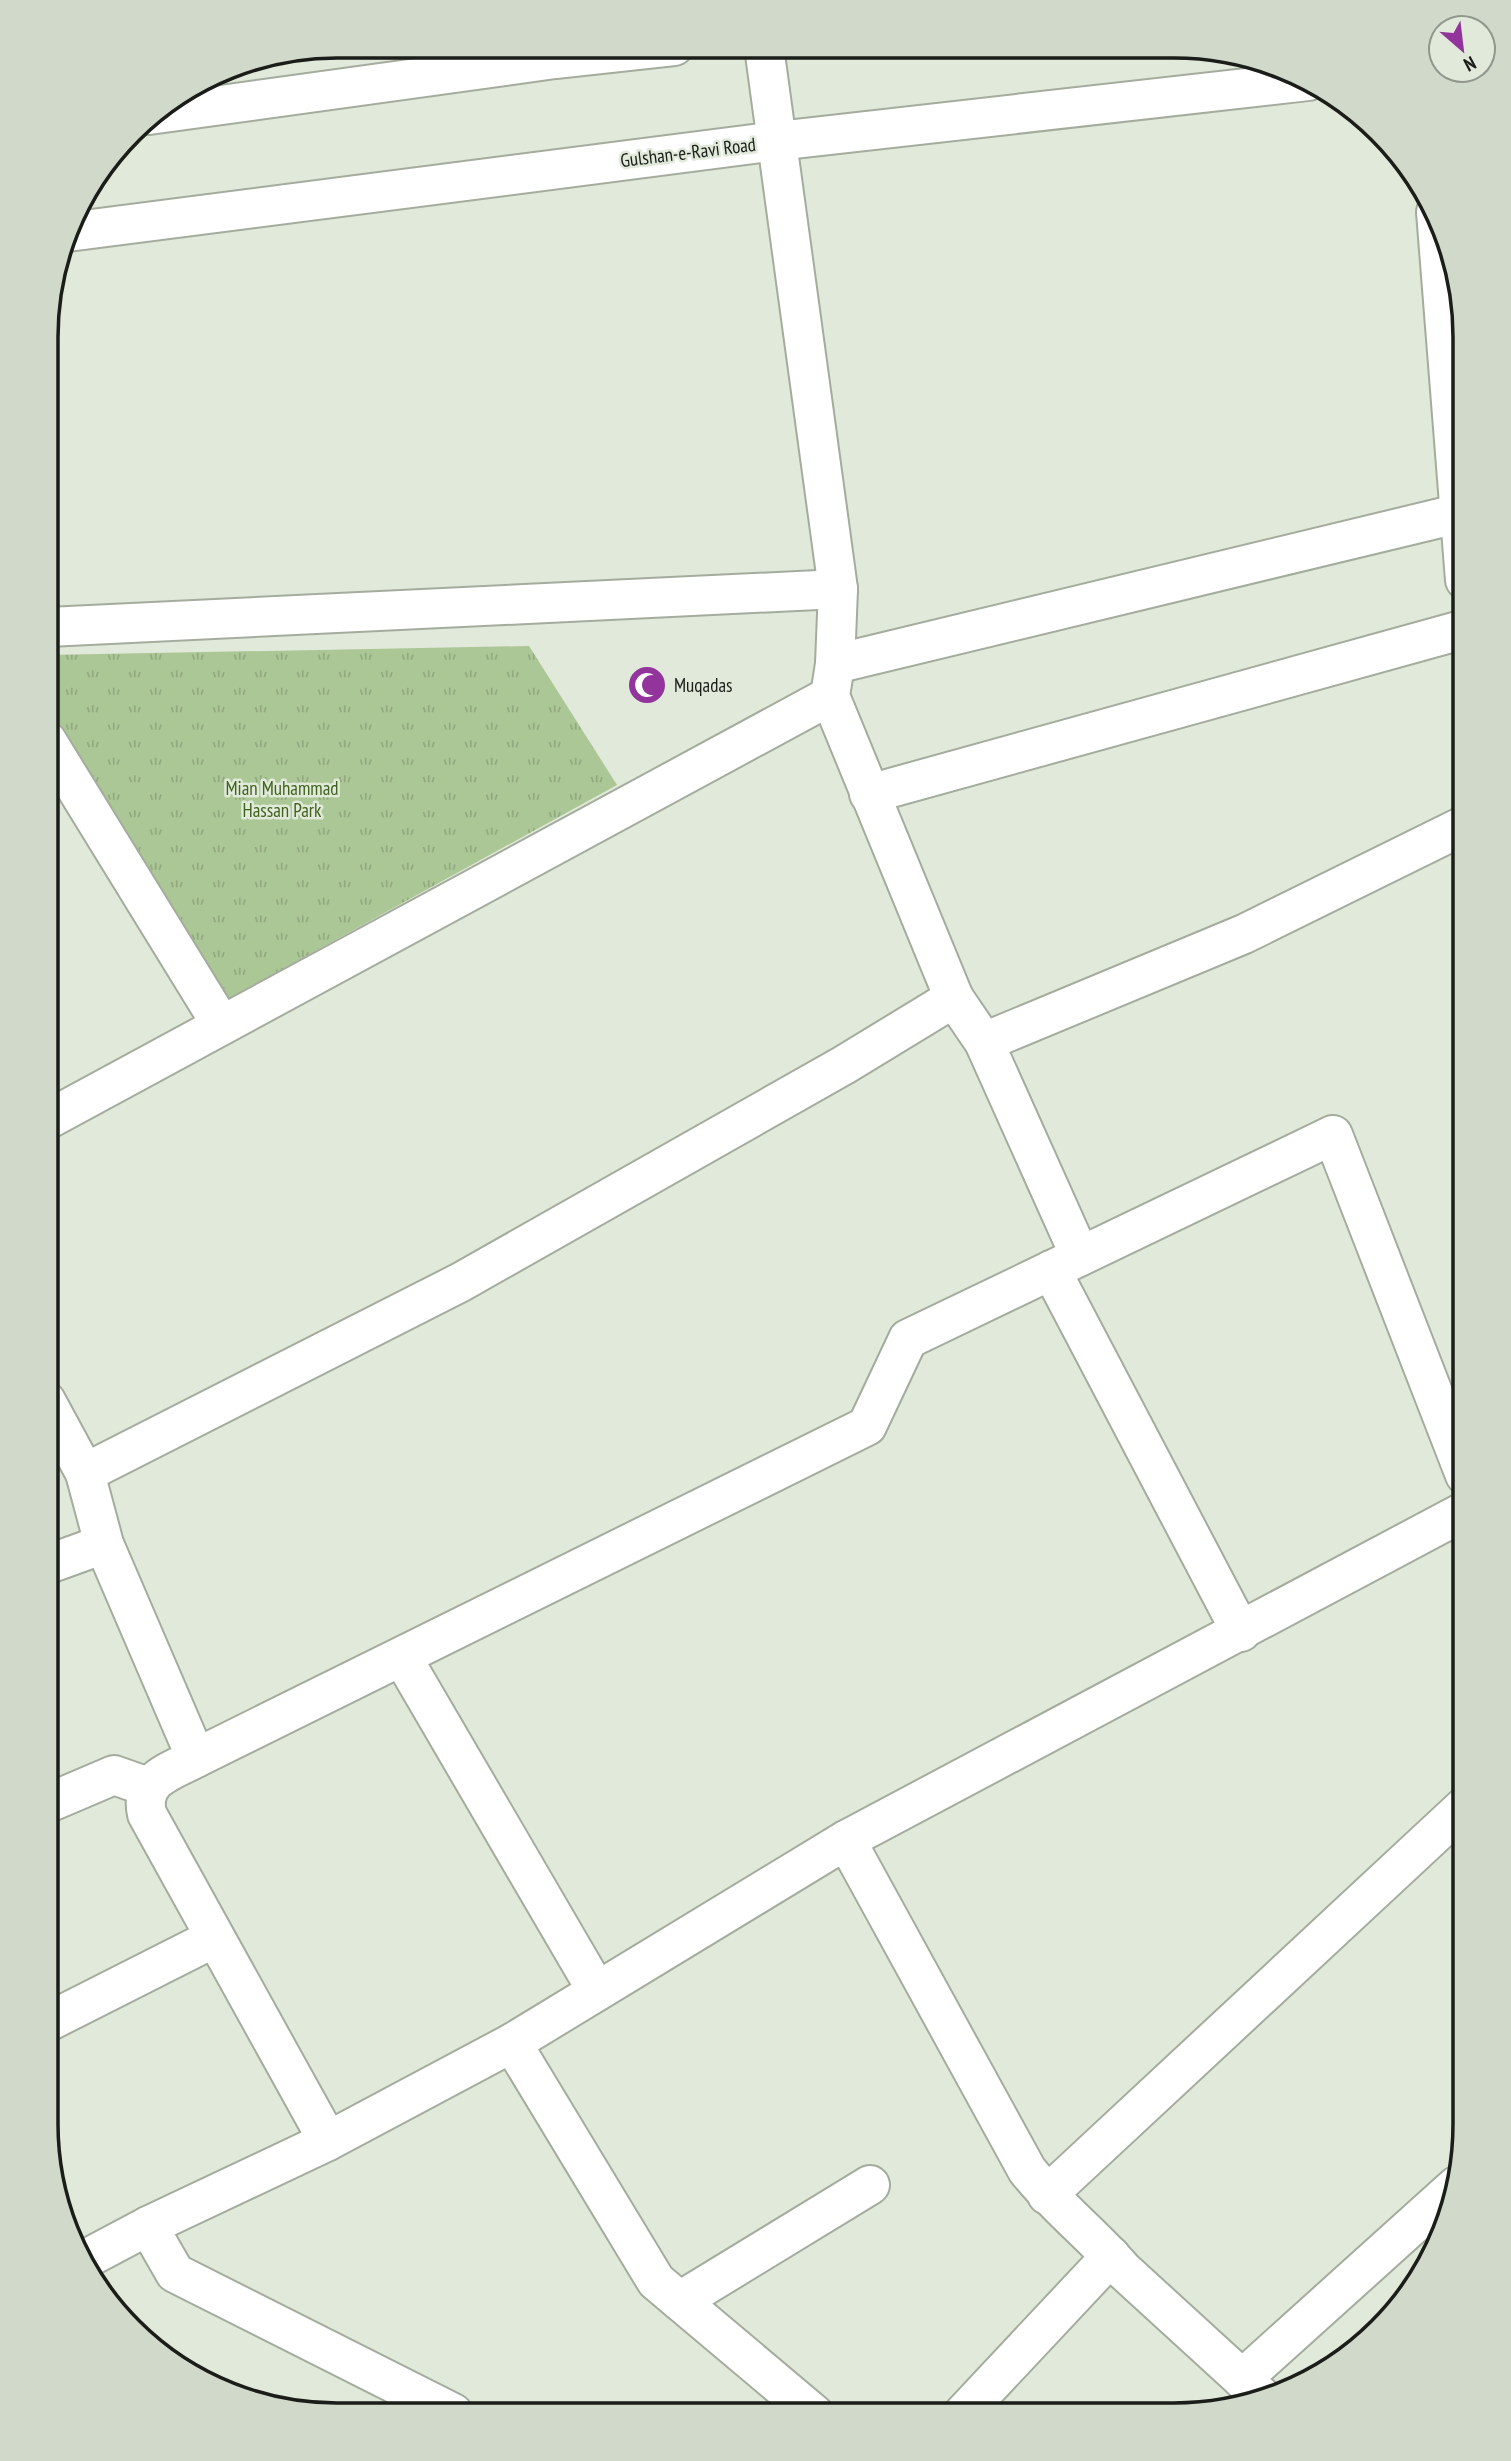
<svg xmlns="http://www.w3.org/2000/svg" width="1511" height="2461" viewBox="0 0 1511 2461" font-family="'PT Sans Narrow',sans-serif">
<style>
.grass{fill:url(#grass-tufts)}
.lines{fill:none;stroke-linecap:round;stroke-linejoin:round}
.minor-casing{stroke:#a4ac9e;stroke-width:42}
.tertiary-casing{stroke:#a4ac9e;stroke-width:42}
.secondary-casing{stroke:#a4ac9e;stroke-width:42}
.minor{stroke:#fff;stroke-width:38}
.tertiary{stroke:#fff;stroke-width:38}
.secondary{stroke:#fff;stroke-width:38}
.labels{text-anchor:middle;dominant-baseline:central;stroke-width:5;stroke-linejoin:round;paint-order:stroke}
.street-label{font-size:19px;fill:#1a1d18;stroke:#e0e9da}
.poi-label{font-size:19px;fill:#1a1d18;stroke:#e0e9da;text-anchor:start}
.park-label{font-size:19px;fill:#40631c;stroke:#e0e9da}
.rim{fill:none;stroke:#1a1d18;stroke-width:3.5}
</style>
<defs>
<pattern id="grass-tufts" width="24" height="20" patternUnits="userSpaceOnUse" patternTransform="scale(1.75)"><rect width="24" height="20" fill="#abc795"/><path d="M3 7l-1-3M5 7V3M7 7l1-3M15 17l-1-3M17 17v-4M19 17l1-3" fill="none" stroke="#93aa80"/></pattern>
</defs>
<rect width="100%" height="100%" fill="#e0e9da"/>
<path class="grass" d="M529,646L617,785L228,999L47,707V655Z"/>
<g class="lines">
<defs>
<g id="minor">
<path d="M764,47L838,589L835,664L830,696L954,998L984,1042L1080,1256"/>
<path d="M48,627L838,589"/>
<path d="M835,664L1465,512"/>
<path d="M47,741L221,1024"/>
<path d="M869,794L1465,629"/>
<path d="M984,1042L1244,934L1465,825"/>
<path d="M47,1120L830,696"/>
<path d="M1051,1270L1241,1632"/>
<path d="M46,1401L85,1473L104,1544L196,1758C170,1772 139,1779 147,1814L328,2141"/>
<path d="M85,1473L461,1282L844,1065L954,998"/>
<path d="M46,1565L104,1544"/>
<path d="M402,1657L597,1991"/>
<path d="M196,1758L867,1426L908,1339L1333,1135L1465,1475"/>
<path d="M46,1804L114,1775L148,1787"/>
<path d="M846,1840L1027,2170C1056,2207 1093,2235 1123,2270L1263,2398"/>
<path d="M46,2023L214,1938"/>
<path d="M512,2043L656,2281L814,2414"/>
<path d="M1047,2195L1465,1806"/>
<path d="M148,2226L175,2273L453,2413"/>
<path d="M82,2261L148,2226L328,2141L512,2043L846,1840L1465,1511"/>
<path d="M680,2301L870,2185"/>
<path d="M1242,2379L1456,2186"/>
<path d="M962,2415L1111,2256"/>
</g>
<path id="tertiary" d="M1436,212L1465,580"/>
<g id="secondary">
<path d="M149,115L555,59L674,46"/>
<path d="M68,232L777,141L1308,81"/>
</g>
</defs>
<use href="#minor" class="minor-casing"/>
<use href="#tertiary" class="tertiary-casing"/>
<use href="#secondary" class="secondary-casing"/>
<use href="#minor" class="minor"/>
<use href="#tertiary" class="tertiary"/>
<use href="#secondary" class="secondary"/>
</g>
<defs>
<symbol id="mosque-disc" viewBox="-11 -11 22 22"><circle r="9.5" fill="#93349d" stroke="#e0e9da"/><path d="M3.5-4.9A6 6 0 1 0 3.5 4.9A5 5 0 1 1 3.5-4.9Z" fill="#fff"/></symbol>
</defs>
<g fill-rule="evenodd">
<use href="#mosque-disc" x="625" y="663" width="44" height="44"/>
</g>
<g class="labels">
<g class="street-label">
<text transform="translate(688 152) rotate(-7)">Gulshan-e-Ravi Road</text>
</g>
<g class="poi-label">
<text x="674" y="685">Muqadas</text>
</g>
<g class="park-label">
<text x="282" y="788">Mian Muhammad<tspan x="282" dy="22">Hassan Park</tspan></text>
</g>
</g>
<path d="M0 0H1511V2461H0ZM337 58H1174A279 279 0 0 1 1453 337V2124A279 279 0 0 1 1174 2403H337A279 279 0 0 1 58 2124V337A279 279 0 0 1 337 58Z" fill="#d0d9ca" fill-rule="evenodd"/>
<path class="rim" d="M337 58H1174A279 279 0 0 1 1453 337V2124A279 279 0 0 1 1174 2403H337A279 279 0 0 1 58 2124V337A279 279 0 0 1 337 58Z"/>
<g transform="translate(1462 49) rotate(152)"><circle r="33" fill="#e0e9da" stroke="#91978c" stroke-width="2"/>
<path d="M0-5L12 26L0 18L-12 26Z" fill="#93349d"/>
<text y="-10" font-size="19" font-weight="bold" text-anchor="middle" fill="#1a1d18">N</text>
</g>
</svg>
